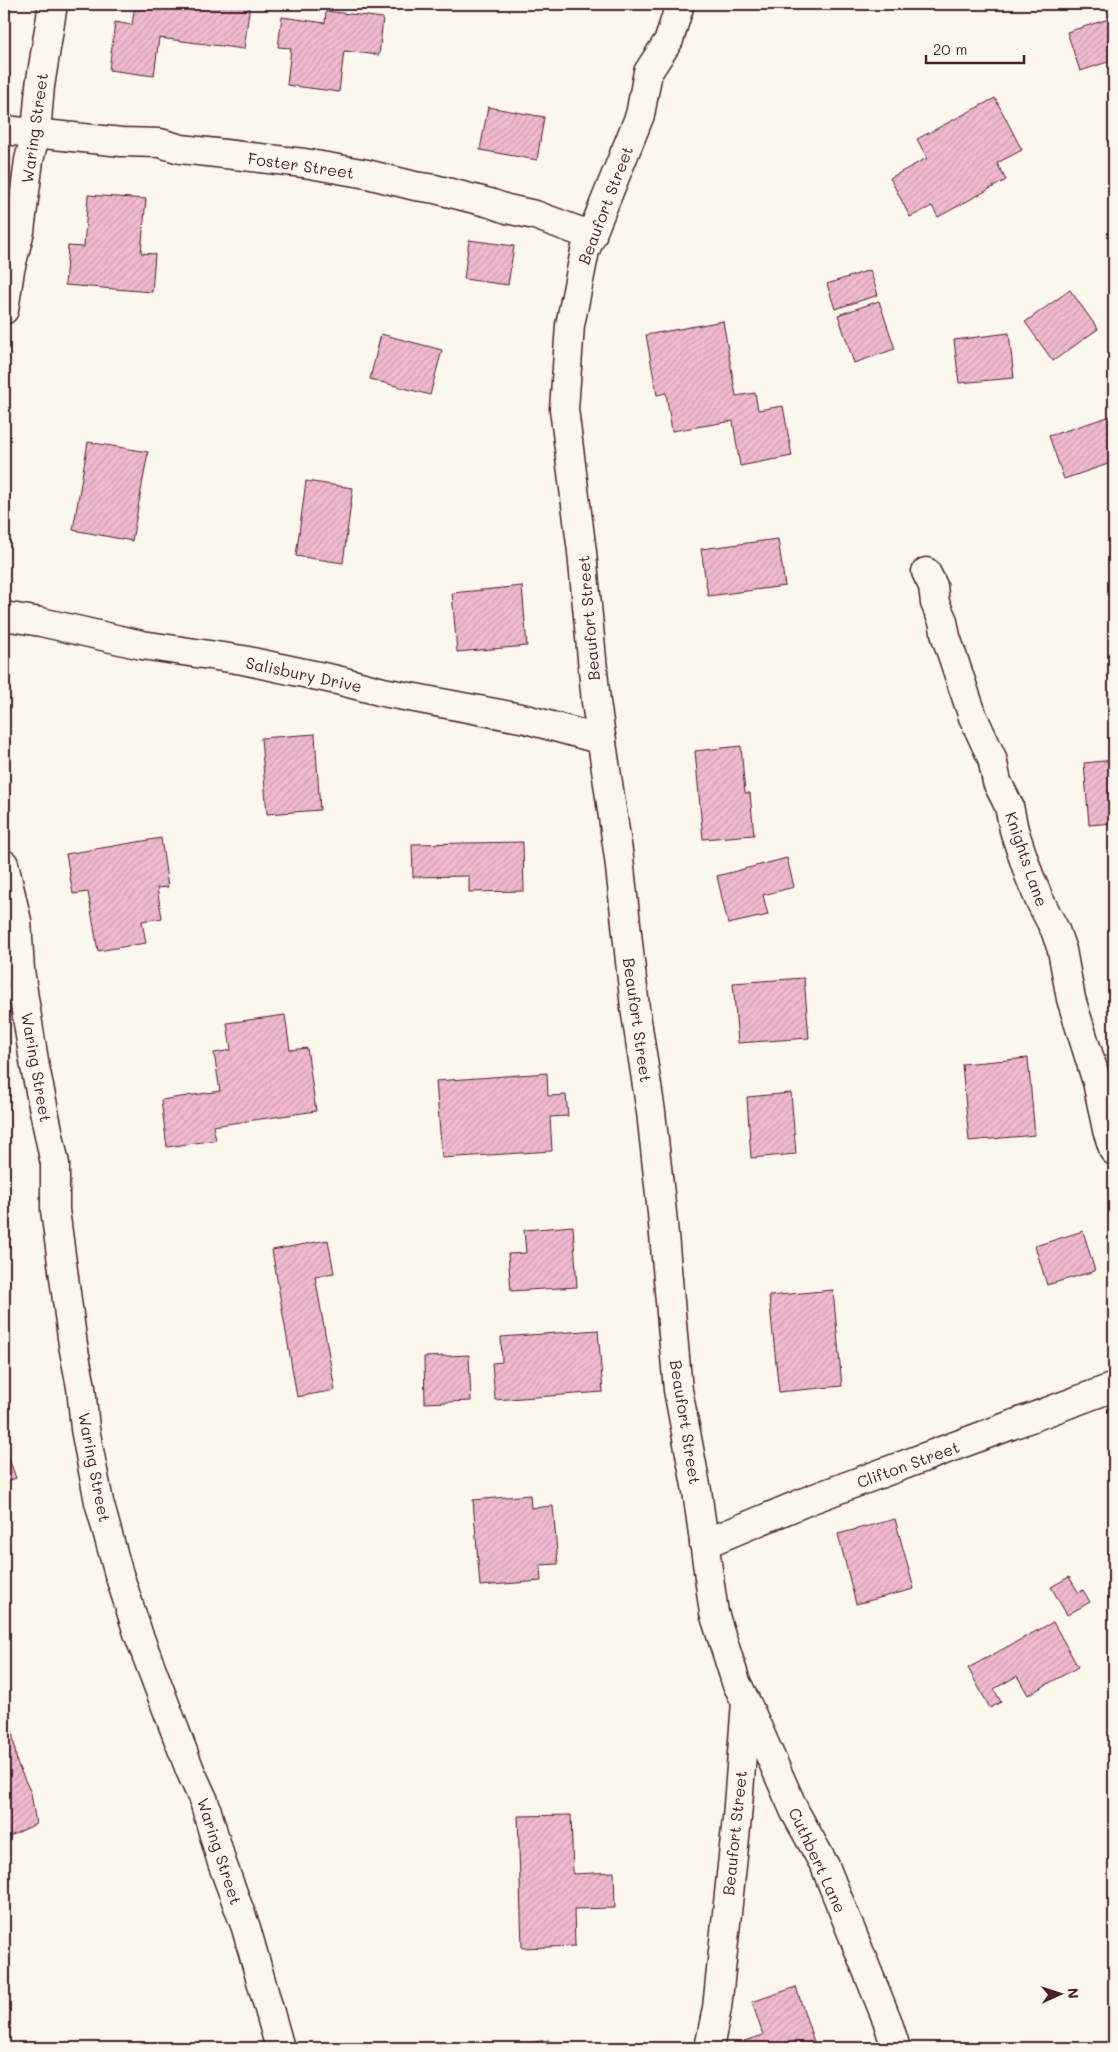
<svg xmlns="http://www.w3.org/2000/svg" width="1118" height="2052" viewBox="0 0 1118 2052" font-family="Mali,sans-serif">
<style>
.building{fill:url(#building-hatch);stroke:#4a1f2b}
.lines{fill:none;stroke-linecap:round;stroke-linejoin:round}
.service-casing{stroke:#4a1f2b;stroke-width:19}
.minor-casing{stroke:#4a1f2b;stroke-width:31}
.service{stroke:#fbf7ec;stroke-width:15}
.minor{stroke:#fbf7ec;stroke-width:28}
.labels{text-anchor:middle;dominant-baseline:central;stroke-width:4.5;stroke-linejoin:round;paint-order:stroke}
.street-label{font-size:16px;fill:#4a1f2b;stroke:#fbf7ec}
</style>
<defs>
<pattern id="building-hatch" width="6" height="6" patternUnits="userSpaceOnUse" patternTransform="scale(1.25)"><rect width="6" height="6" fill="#f0b9d0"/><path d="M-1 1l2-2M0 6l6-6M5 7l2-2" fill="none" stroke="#cf9fb3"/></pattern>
</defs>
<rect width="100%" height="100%" fill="#fbf7ec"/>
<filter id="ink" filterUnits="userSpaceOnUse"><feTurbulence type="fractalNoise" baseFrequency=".02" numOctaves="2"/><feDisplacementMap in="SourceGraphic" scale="10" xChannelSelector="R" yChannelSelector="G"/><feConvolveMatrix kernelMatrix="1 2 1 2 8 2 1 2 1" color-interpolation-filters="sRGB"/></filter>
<g filter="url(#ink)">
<g class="building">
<path d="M135,4H250L244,49L159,38L154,76L109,70L115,22L132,25Z"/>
<path d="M326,11L383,18L379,55L344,51L339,92L287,85L291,48L278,47L282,17L325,23Z"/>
<path d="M1112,18L1114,25V60L1080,71L1067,32Z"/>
<path d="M995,98L1022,150L997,163L1006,180L938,217L932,206L910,217L890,178L927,158L917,139Z"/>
<path d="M488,107L544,117L537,160L480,150Z"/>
<path d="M88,195L146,199L141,253L155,254L152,292L65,285L68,246L84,247Z"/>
<path d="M469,240L514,246L508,285L464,279Z"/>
<path d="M870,270L878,295L835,309L827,284Z"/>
<path d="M1070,290L1098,329L1053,361L1025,322Z"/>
<path d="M879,301L895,349L854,363L838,315Z"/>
<path d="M723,321L736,396L755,393L758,410L783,406L792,456L740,466L733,421L672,431L666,393L657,395L646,335Z"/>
<path d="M1009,333L1014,378L959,383L954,340Z"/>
<path d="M381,334L442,350L430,395L370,379Z"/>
<path d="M1114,415V462L1064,479L1049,436Z"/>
<path d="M88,442L148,452L132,541L73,530Z"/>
<path d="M306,481L353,488L343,563L296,556Z"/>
<path d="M778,539L785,586L708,596L701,549Z"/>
<path d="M522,586L527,646L457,652L452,593Z"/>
<path d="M315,734L320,810L267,814L261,738Z"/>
<path d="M741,746L745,793H750L754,835L703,839L695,751Z"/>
<path d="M1114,760V823L1089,825L1084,763Z"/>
<path d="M161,838L168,887L157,888L162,918L142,921L146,943L98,951L88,892L73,894L66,854Z"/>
<path d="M523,842L524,891L469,892V876L413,877L412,844Z"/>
<path d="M787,858L794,887L763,895L768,915L728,924L717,876Z"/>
<path d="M804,978L809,1038L738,1043L733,983Z"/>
<path d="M285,1015L290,1050L307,1048L316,1111L213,1126L216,1140L167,1147L161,1100L220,1091L214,1053L231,1050L227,1023Z"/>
<path d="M1028,1058L1035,1135L969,1141L962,1064Z"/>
<path d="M547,1073L548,1096L566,1095L568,1116L550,1117L552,1151L442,1158L436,1081Z"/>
<path d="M791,1093L796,1154L751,1158L747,1097Z"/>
<path d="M573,1226L577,1287L511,1291L508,1254L526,1253L524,1230Z"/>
<path d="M1083,1231L1095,1271L1047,1285L1035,1246Z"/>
<path d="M328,1240L334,1273L315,1276L335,1390L297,1397L272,1250Z"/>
<path d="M833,1290L842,1386L779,1392L769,1296Z"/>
<path d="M598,1330L603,1392L495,1400L492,1363L502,1362L501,1337Z"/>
<path d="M469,1355L471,1401L425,1403L424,1357Z"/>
<path d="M4,1445L16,1478L4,1483Z"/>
<path d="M530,1495L531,1508L553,1506L558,1564L540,1565L541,1581L480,1586L473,1500Z"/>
<path d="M895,1519L914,1589L856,1604L838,1534Z"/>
<path d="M1069,1577L1079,1593L1083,1590L1090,1602L1067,1615L1051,1587Z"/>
<path d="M1053,1622L1078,1667L1028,1695L1017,1676L994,1689L1001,1702L990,1708L968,1668Z"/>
<path d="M4,1700L9,1711L17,1763L31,1793L36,1824L4,1839Z"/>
<path d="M571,1815L573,1874L614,1872L615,1908L574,1909L575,1946L522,1948L518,1816Z"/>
<path d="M796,1987L816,2048H747L744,2041L763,2035L752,2002Z"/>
<path d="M549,2040L550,2048H502V2046Z"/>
</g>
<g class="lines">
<defs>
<path id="service" d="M4,995L24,998"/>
<g id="minor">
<path d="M680,4L669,40L648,72L640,115L585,251L570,325L564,409L582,552L596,702L619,858L635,1008L651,1112L662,1213L678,1390L697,1491L714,1613L736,1682L746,1702L737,1818L717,2008L709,2048"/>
<path d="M4,130L122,142L160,143L181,149L304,163L367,174L415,186L435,189L490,203L507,209L535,215L592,236"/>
<path d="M4,310L10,270L20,231L29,160L36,132L40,86L53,4"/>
<path d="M926,572L933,586L935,603L943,621L946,637L973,717L992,758L997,782L1009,806L1014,830L1029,875L1039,899L1055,930L1062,950L1071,999L1097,1082L1107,1130L1114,1151"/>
<path d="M4,616L41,622L142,645L243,660L337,680L383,692L526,719L602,740"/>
<path d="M4,864L17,921L20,970L24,998L35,1067L55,1164V1210L73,1345L81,1387L85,1429L99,1502L118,1571L138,1633L190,1770L204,1801L222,1863L246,1928L280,2048"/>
<path d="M704,1544L812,1499L1114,1387"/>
<path d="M748,1706L795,1812L825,1866L887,2020L896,2048"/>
</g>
</defs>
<use href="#service" class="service-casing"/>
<use href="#minor" class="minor-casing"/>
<use href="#service" class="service"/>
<use href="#minor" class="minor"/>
</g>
</g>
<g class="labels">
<g class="street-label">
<text transform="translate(34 128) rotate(-82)">Waring Street</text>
<text transform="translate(301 165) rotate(8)">Foster Street</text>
<text transform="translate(605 205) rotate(-69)">Beaufort Street</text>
<text transform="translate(588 618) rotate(-95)">Beaufort Street</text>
<text transform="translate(304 674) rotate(12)">Salisbury Drive</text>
<text transform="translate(1027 859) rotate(71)">Knights Lane</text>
<text transform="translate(638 1020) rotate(82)">Beaufort Street</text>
<text transform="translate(37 1067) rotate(80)">Waring Street</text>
<text transform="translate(686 1422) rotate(81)">Beaufort Street</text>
<text transform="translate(908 1464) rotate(-20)">Clifton Street</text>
<text transform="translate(95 1467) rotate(79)">Waring Street</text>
<text transform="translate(734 1833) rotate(-84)">Beaufort Street</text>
<text transform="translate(220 1851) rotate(72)">Waring Street</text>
<text transform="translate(818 1860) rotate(65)">Cuthbert Lane</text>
</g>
</g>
<rect width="1118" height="2052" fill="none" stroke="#fbf7ec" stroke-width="20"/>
<rect x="10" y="10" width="1098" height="2032" fill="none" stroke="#4a1f2b" stroke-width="2" filter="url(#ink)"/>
<g transform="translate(1060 1994) rotate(87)" stroke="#fbf7ec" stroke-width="4" paint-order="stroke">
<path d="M0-4L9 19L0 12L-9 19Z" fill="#4a1f2b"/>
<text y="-8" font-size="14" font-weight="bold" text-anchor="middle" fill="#4a1f2b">N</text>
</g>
<path d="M926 55v8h98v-8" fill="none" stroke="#4a1f2b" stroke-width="2.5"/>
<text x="933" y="55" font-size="15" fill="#4a1f2b" stroke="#fbf7ec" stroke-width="4" paint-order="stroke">20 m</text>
</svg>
